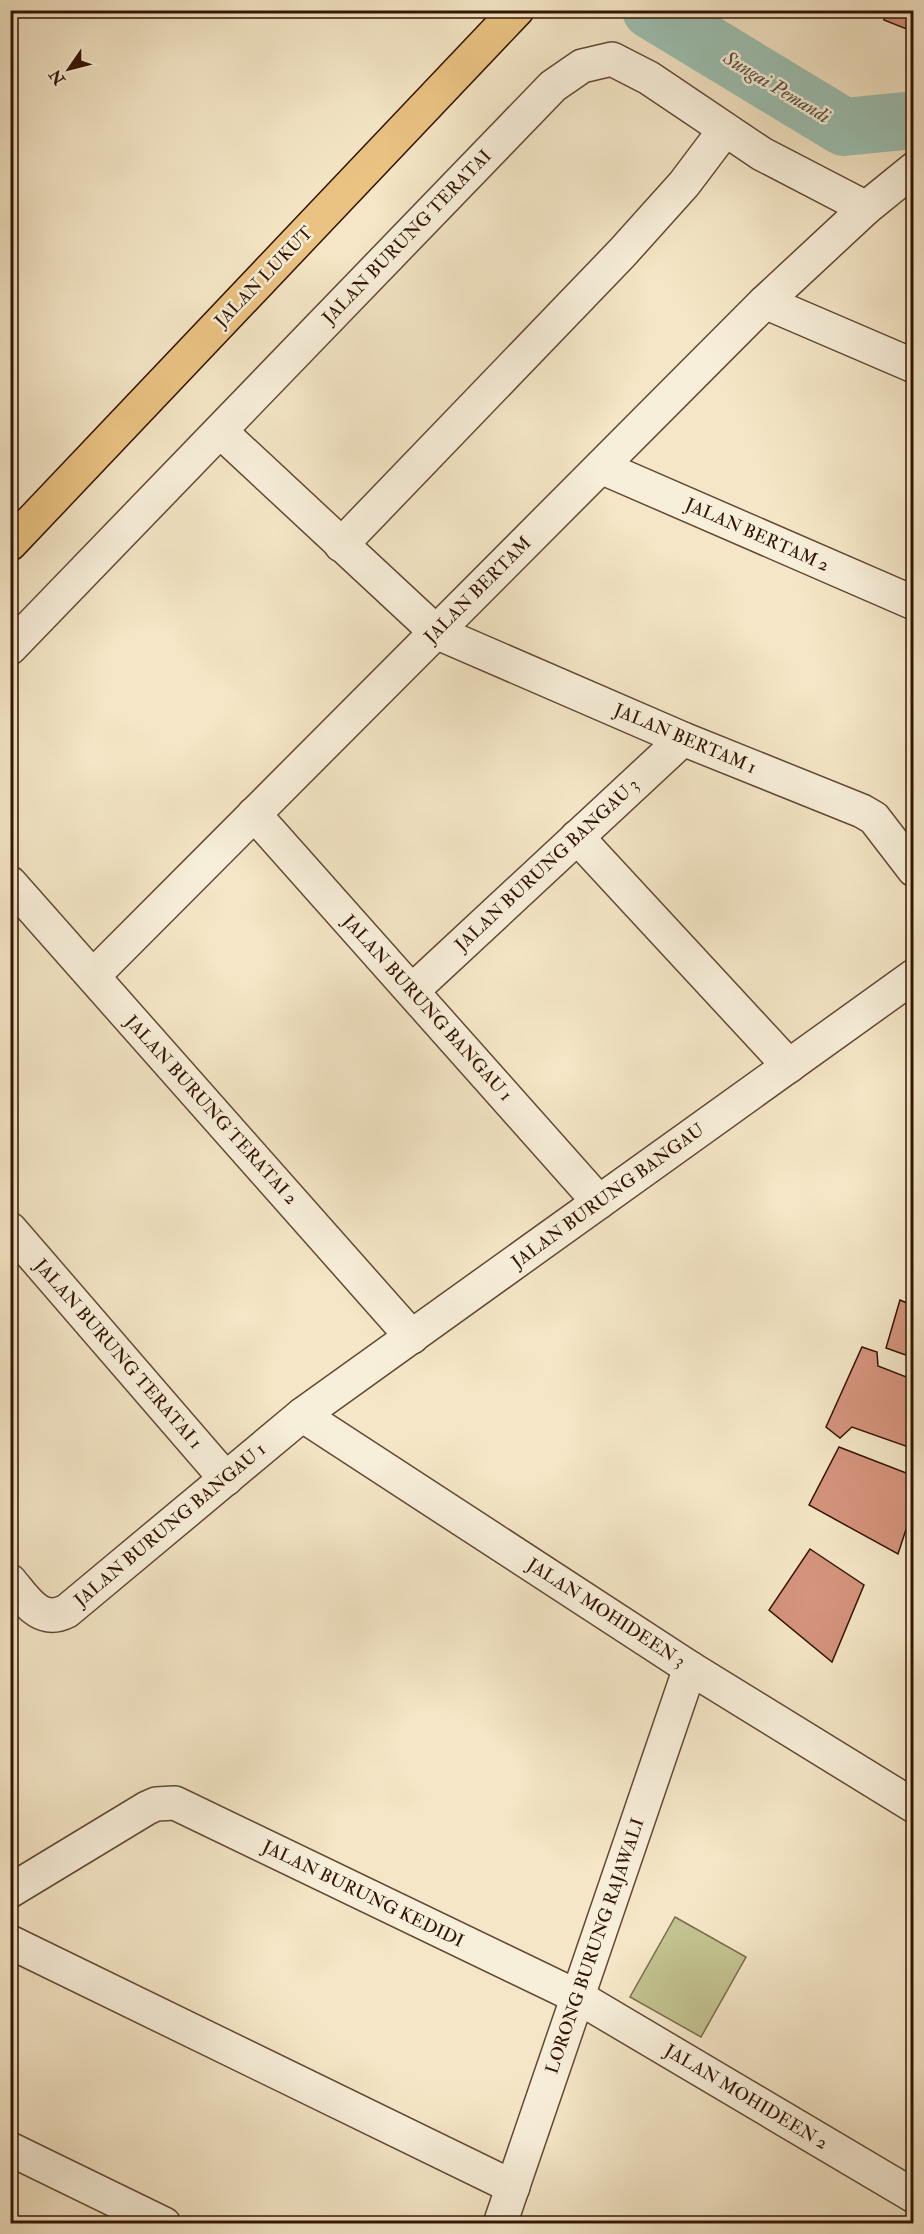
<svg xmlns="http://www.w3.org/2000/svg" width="924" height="2234" viewBox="0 0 924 2234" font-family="'IM FELL Double Pica',serif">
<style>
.green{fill:#c2c390;stroke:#7a6c4a;stroke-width:1.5}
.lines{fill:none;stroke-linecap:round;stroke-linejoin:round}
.river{stroke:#9cc0b2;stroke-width:58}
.building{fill:#d5947d;stroke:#331403;stroke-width:1.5}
.minor-casing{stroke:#634834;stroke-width:36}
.major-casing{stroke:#331403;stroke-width:36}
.minor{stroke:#f8efda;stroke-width:33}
.major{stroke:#eac383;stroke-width:33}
.labels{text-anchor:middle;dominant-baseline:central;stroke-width:5;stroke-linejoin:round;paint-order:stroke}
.street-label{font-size:18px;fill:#331403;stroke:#f8efda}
.water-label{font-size:20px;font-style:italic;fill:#585040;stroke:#f8efda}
</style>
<rect width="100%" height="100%" fill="#f4e6c6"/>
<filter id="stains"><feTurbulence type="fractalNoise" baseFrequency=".00333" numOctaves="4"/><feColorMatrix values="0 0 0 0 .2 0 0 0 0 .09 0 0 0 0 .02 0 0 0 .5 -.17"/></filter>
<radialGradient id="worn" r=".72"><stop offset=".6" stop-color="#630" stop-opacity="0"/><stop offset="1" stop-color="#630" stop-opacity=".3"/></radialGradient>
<path class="green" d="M675,1917L746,1957L701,2037L630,1997Z"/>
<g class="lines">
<path class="river" d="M651,10L844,127L914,120"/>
</g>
<g class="building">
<path d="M884,10H914V32L884,20Z"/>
<path d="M900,1300L914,1306V1358L886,1348Z"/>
<path d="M862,1347L877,1352L878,1366L914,1380V1449L852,1427L840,1438L826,1427Z"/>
<path d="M839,1447L914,1476V1505L898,1554L809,1505Z"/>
<path d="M810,1549L864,1585L832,1662L769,1610Z"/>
</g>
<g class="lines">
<defs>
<g id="minor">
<path d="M765,302L914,366"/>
<path d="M220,431L436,632L683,739L862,811L874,818L914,870"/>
<path d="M601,467L914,603"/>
<path d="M341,545L622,253L684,184L724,131"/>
<path d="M10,648L553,86L582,66L612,59L649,78L762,154L866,208"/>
<path d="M254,814L599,1202"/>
<path d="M577,837L789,1066"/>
<path d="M10,883L412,1337"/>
<path d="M93,976L765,302L866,208L914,169"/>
<path d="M412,991L683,739"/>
<path d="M10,1229L226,1479"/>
<path d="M302,1415L690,1668L914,1806"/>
<path d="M10,1581C26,1600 40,1625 67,1611L302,1415L914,976"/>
<path d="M10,1891L147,1808L156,1804L175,1803L578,1997L914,2196"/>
<path d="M10,1942L513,2187"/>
<path d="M10,2149L164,2224"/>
<path d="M500,2224L690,1668"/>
</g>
<path id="major" d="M10,544L517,10"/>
</defs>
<use href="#minor" class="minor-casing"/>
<use href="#major" class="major-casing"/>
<use href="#minor" class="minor"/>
<use href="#major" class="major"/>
</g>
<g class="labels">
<g class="street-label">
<text transform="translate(407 237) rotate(-46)">JALAN BURUNG TERATAI</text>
<text transform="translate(264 277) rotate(-46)">JALAN LUKUT</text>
<text transform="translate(757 535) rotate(24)">JALAN BERTAM 2</text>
<text transform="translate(478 590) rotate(-45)">JALAN BERTAM</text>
<text transform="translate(685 739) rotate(23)">JALAN BERTAM 1</text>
<text transform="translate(547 865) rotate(-43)">JALAN BURUNG BANGAU 3</text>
<text transform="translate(427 1008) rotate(48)">JALAN BURUNG BANGAU 1</text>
<text transform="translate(211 1110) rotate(48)">JALAN BURUNG TERATAI 2</text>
<text transform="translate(608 1196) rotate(-36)">JALAN BURUNG BANGAU</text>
<text transform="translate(118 1354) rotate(49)">JALAN BURUNG TERATAI 1</text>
<text transform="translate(170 1525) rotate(-40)">JALAN BURUNG BANGAU 1</text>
<text transform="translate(606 1613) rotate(33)">JALAN MOHIDEEN 3</text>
<text transform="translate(363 1894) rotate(26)">JALAN BURUNG KEDIDI</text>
<text transform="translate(595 1946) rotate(-71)">LORONG BURUNG RAJAWALI</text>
<text transform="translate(746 2097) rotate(31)">JALAN MOHIDEEN 2</text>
</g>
<g class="water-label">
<text transform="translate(777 87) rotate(31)">Sungai Pemandi</text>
</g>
</g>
<rect width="924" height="2234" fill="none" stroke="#f4e6c6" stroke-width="36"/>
<rect x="12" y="12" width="900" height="2210" fill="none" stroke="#331403" stroke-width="3"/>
<rect x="18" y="18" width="888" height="2198" fill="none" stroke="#331403" stroke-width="1.5"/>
<g transform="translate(69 69) rotate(235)" stroke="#f8efda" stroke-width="4.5" paint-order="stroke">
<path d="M0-4.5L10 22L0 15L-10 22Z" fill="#331403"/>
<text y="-9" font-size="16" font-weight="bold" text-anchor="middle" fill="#331403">N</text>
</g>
<rect width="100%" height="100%" filter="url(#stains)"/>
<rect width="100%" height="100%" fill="url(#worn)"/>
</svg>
